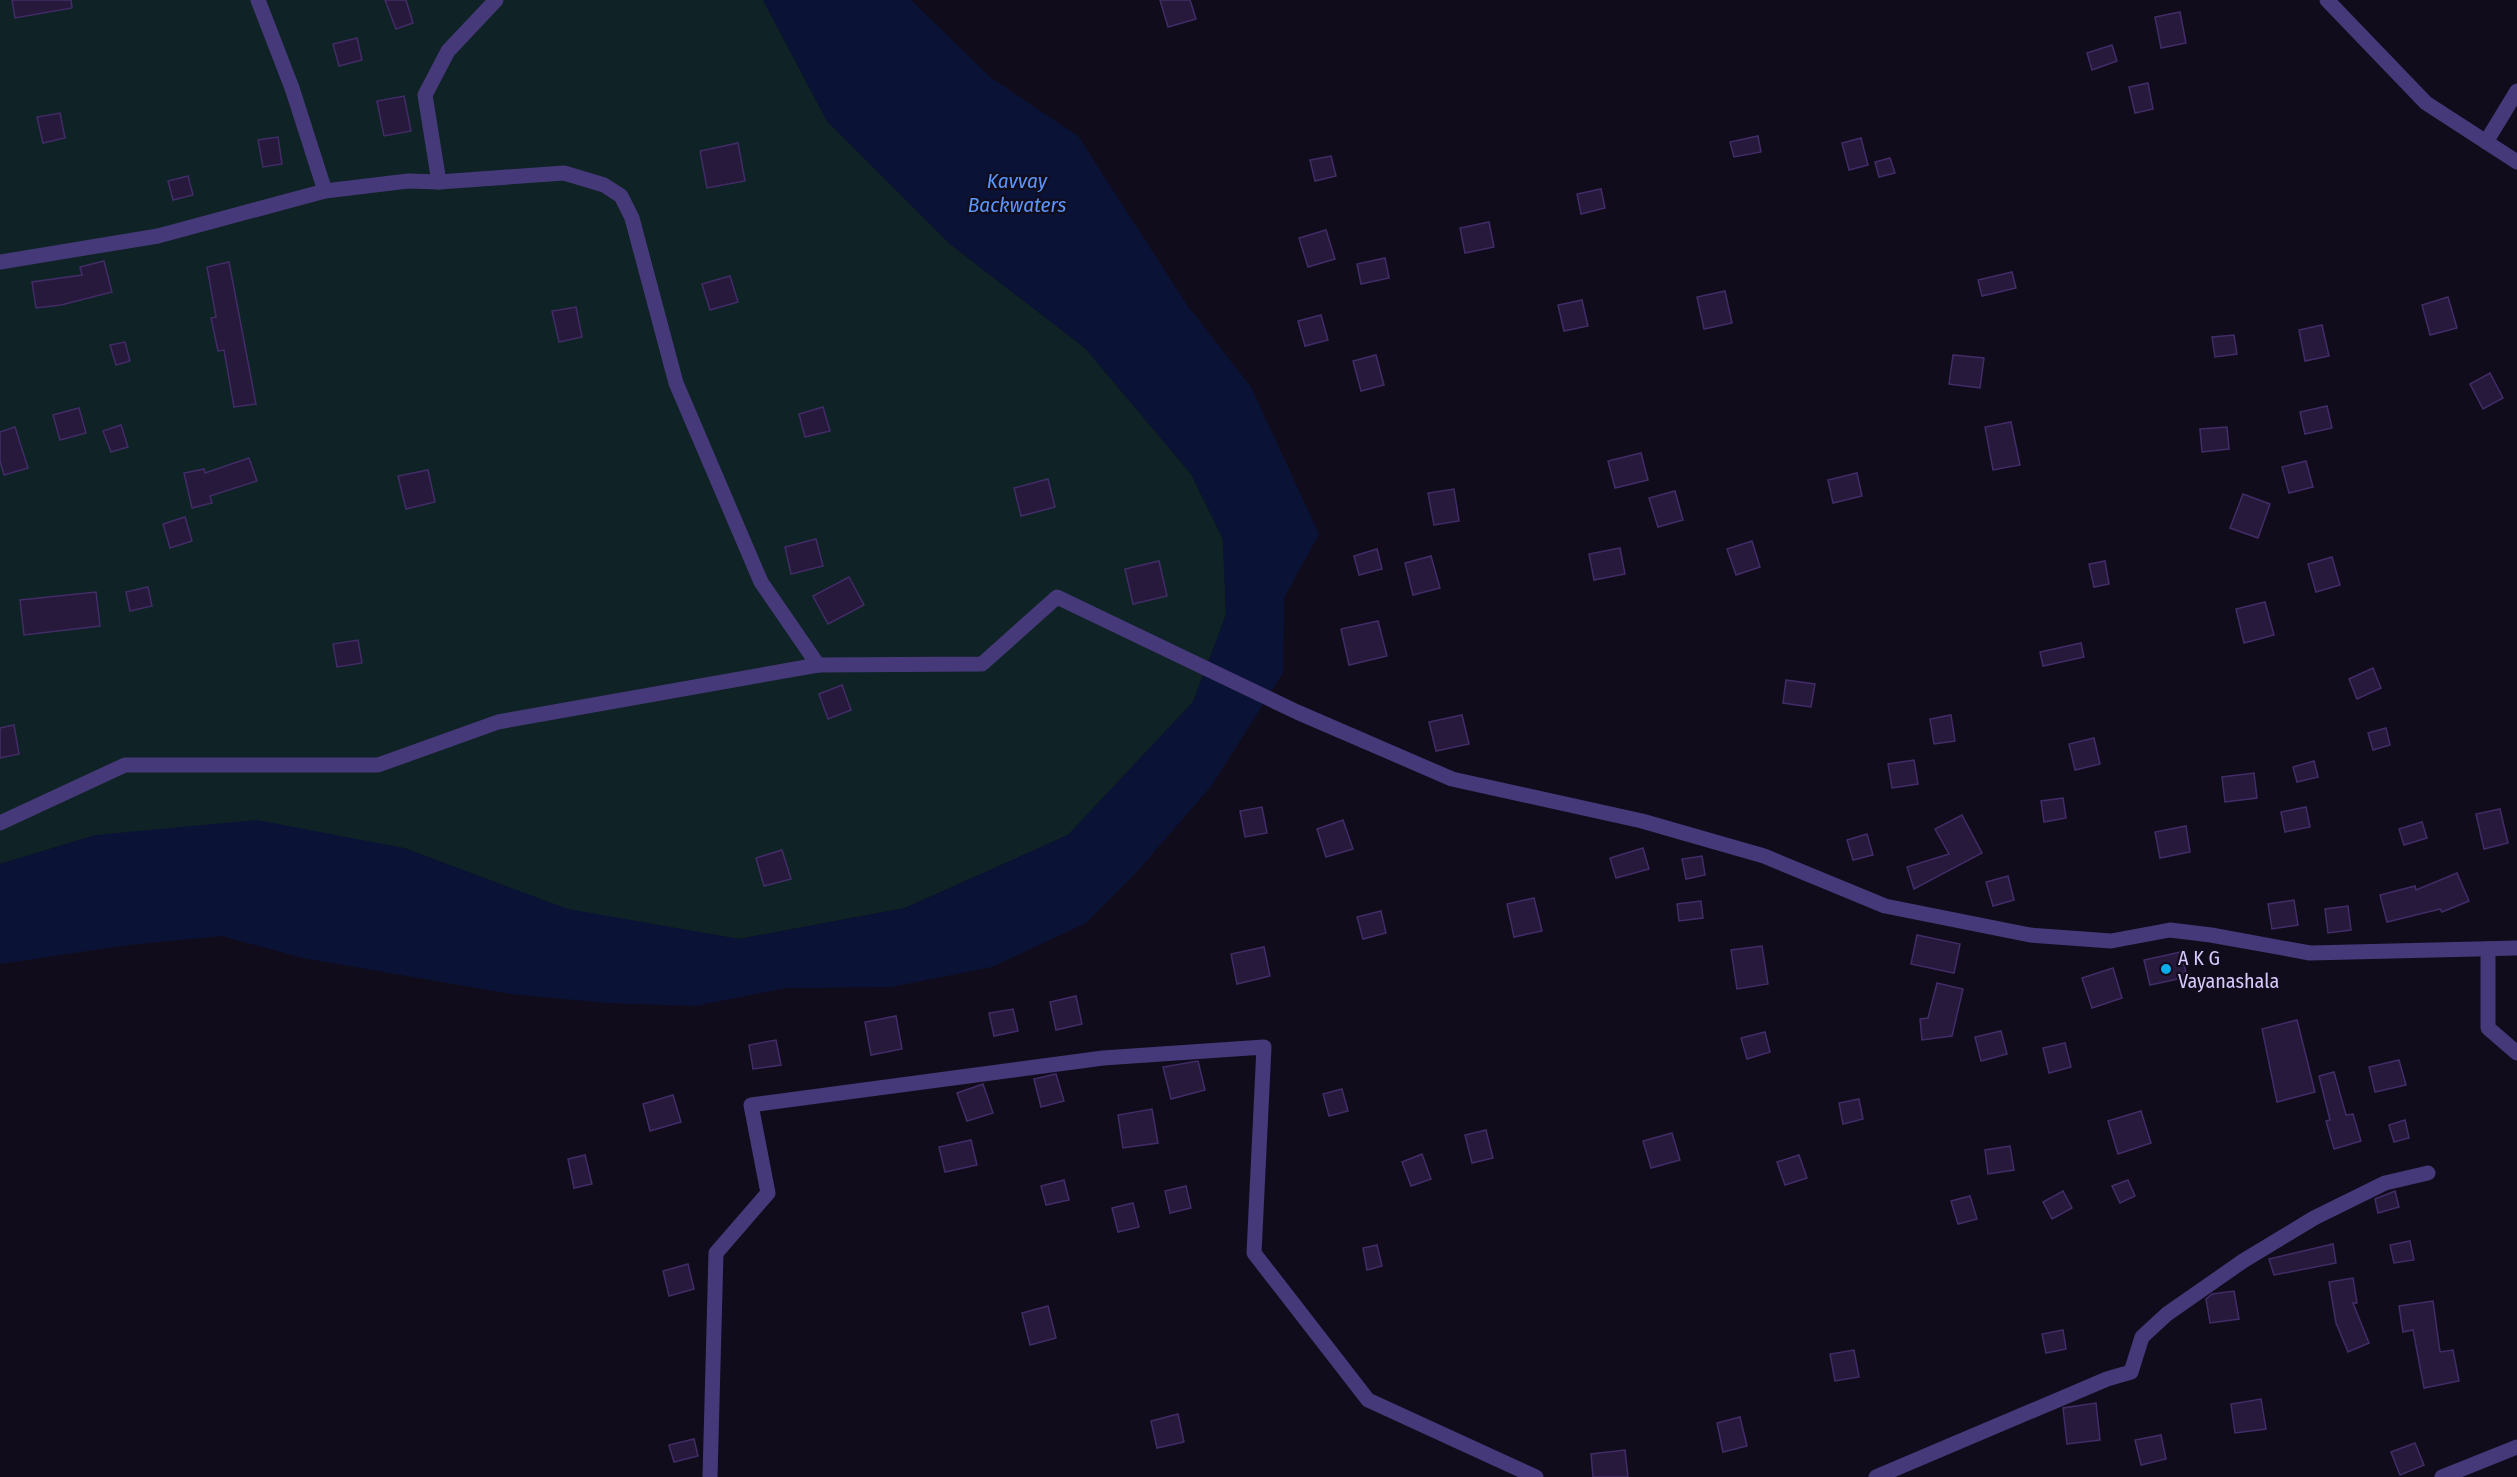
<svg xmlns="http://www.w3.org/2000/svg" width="2517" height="1477" font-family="'Fira Sans Condensed',sans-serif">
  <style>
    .green { fill: #0f2225 }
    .water { fill: #0a1336 }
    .building { fill: #26193c; stroke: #422c67; stroke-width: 1.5 }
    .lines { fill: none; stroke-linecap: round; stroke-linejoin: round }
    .minor { stroke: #463979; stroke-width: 15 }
    .poi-dot { fill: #09ace8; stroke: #110c1c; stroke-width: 2 }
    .labels { text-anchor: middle; stroke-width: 4.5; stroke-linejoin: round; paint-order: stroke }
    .poi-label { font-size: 20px; fill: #d8c9fd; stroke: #110c1c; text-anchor: start }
    .water-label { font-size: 21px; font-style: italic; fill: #5b95f8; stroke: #110c1c }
  </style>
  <rect width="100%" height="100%" fill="#110c1c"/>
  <polygon class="green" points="0,0 763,0 827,121 950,244 1085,348 1191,474 1223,539 1226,615 1193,702 1068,835 905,908 739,939 568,910 404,848 96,835 0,864"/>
  <polygon class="water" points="763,0 911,0 990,77 1078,136 1187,305 1251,387 1319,534 1284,598 1283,673 1212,785 1136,873 1086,923 992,967 891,987 786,988 695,1006 608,1003 511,994 303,958 222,936 129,945 0,964 0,864 96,835 257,820 404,848 568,909 739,939 905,908 1068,835 1193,702 1226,615 1223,539 1191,474 1085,348 950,244 827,121"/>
  <g class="building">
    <polygon points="12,0 71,0 72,8 15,18"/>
    <polygon points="385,0 406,0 413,23 396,29"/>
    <polygon points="1160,0 1190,0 1196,19 1168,27"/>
    <polygon points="2180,12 2186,43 2161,48 2155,17"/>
    <polygon points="357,38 362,60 339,66 333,44"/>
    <polygon points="2112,45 2117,61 2092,70 2087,53"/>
    <polygon points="2148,83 2153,109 2135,113 2129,87"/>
    <polygon points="404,96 411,131 384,136 377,101"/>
    <polygon points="60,113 65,138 43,143 37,117"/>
    <polygon points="1758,136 1761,152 1734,157 1730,142"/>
    <polygon points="278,137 282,164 263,167 258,140"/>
    <polygon points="1861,138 1868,165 1849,170 1842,143"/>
    <polygon points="738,143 745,181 707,188 700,151"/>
    <polygon points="1331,156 1336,176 1315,181 1310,160"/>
    <polygon points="1890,158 1895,173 1879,177 1875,162"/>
    <polygon points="188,176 193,195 173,200 168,181"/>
    <polygon points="1601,189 1605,208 1581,214 1577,194"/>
    <polygon points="1489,222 1494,247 1465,253 1460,228"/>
    <polygon points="1326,230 1335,259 1308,267 1299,238"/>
    <polygon points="1385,258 1389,278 1361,284 1357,264"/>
    <polygon points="104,261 112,292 61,305 36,308 32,282 82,275 80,267"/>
    <polygon points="229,262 256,404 234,407 224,350 218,351 211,318 216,317 207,267"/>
    <polygon points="2012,272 2016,288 1982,296 1978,280"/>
    <polygon points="730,276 738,302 710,310 702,284"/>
    <polygon points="1725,291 1732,323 1704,329 1697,297"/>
    <polygon points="2448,297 2457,328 2430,335 2422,305"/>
    <polygon points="1582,300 1588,326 1564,331 1558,305"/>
    <polygon points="576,307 582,337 559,342 552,311"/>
    <polygon points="1321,315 1328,340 1305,346 1298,321"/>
    <polygon points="2322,325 2329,356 2305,361 2299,330"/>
    <polygon points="2234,335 2237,354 2215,357 2212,337"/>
    <polygon points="125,342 130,361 116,365 110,345"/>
    <polygon points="1376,355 1384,385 1361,391 1353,361"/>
    <polygon points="1953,355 1984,358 1980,388 1949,384"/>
    <polygon points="2490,373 2503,398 2483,409 2470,384"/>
    <polygon points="2327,406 2332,428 2305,434 2300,412"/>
    <polygon points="823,407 830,431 805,437 799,414"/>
    <polygon points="79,408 86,433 60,440 53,415"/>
    <polygon points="2011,422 2020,465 1993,470 1985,427"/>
    <polygon points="121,425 128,447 111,452 103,431"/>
    <polygon points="15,427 28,468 4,475 0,461 0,432"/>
    <polygon points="2227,427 2229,449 2202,452 2200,429"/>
    <polygon points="1641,453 1648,480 1615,488 1608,461"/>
    <polygon points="249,458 257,481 210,496 212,503 192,508 184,473 204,469 205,473"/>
    <polygon points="2306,461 2313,487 2289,493 2282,467"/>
    <polygon points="428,470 435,502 406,509 398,476"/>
    <polygon points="1857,473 1862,496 1833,503 1828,480"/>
    <polygon points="1048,479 1055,507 1021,516 1014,488"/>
    <polygon points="1454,489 1459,521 1434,525 1428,493"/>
    <polygon points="1675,491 1683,520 1658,527 1649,498"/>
    <polygon points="2243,494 2270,504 2258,538 2230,528"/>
    <polygon points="185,517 192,541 170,548 163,524"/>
    <polygon points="816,539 823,566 791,574 785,547"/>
    <polygon points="1752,541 1760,567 1736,575 1727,549"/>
    <polygon points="1620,548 1625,574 1594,580 1589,554"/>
    <polygon points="1377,549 1382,569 1359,575 1354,556"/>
    <polygon points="1431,556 1440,588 1413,595 1405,563"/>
    <polygon points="2332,557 2340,585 2316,592 2308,564"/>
    <polygon points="1159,561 1167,596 1133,604 1125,569"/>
    <polygon points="2105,561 2109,584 2094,587 2089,564"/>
    <polygon points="849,577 864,605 828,624 813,596"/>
    <polygon points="148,587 152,606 130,611 126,592"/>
    <polygon points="96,592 100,626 24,635 20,600"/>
    <polygon points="2265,602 2274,635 2244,643 2236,609"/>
    <polygon points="1378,621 1387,656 1349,665 1341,629"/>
    <polygon points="358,640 362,663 337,667 333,644"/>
    <polygon points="2081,643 2084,657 2043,666 2040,652"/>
    <polygon points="2373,668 2381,688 2357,699 2349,679"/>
    <polygon points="1786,680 1815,684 1811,707 1783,703"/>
    <polygon points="842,685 851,710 828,719 819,694"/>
    <polygon points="1462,715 1469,744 1436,751 1429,722"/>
    <polygon points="1951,715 1955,741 1934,744 1930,719"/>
    <polygon points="14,725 19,754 0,758 0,728"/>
    <polygon points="2386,728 2390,745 2373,750 2368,733"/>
    <polygon points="2094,738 2100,764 2075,770 2069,744"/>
    <polygon points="1914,760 1918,784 1892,788 1888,764"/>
    <polygon points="2314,761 2318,777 2297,782 2293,767"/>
    <polygon points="2254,773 2257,798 2225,802 2222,777"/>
    <polygon points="2063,798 2066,818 2044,822 2041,801"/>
    <polygon points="1262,807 1267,833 1245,837 1240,811"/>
    <polygon points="2306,807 2310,827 2285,832 2281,812"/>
    <polygon points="2500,809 2508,843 2484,849 2476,814"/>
    <polygon points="1962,815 1982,853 1914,889 1907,867 1949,854 1935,829"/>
    <polygon points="1343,820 1353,849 1326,857 1317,829"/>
    <polygon points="2422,822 2427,838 2404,845 2399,829"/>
    <polygon points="2186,826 2190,852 2160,858 2155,832"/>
    <polygon points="1867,834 1873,855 1853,860 1847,840"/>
    <polygon points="1643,848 1649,869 1616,878 1610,858"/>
    <polygon points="782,850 791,879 764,886 756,858"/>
    <polygon points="1702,856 1705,875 1686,879 1682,859"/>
    <polygon points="2457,873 2469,901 2442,912 2440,909 2387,922 2380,895 2415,886 2416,890"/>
    <polygon points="2008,876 2014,900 1993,906 1986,882"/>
    <polygon points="1534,898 1542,931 1514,937 1507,904"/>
    <polygon points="2294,900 2298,925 2272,929 2268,904"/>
    <polygon points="1701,901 1703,918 1679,921 1677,904"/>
    <polygon points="2348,906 2351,930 2328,933 2325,909"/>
    <polygon points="1381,911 1386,933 1363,939 1357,917"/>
    <polygon points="1917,935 1960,944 1954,973 1911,964"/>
    <polygon points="1762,946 1768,984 1737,989 1731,950"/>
    <polygon points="1264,947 1270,976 1237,984 1231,954"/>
    <polygon points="2181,952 2187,977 2150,985 2144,960"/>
    <polygon points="2113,968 2122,998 2092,1008 2082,978"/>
    <polygon points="1937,983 1963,989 1952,1036 1922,1040 1920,1019 1928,1018"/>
    <polygon points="1076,996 1082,1024 1056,1030 1050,1002"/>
    <polygon points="1013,1009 1018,1031 994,1036 989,1013"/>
    <polygon points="896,1016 902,1049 871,1055 865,1022"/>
    <polygon points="2297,1020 2315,1092 2277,1102 2262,1029"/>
    <polygon points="2001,1031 2007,1054 1981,1061 1975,1037"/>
    <polygon points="1765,1032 1770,1052 1747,1059 1741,1038"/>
    <polygon points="776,1040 781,1065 753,1069 749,1045"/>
    <polygon points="2065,1043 2071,1067 2049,1073 2043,1048"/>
    <polygon points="2399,1060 2406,1085 2375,1092 2369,1067"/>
    <polygon points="1198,1061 1205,1090 1171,1099 1163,1067"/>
    <polygon points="2334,1072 2346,1115 2353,1114 2361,1141 2334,1149 2326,1121 2330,1120 2319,1076"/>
    <polygon points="1056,1074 1064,1101 1041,1107 1034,1079"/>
    <polygon points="983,1084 993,1113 967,1121 957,1093"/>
    <polygon points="1342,1089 1348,1111 1329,1116 1323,1094"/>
    <polygon points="673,1095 681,1122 650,1131 643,1104"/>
    <polygon points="1859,1099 1863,1119 1843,1124 1839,1103"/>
    <polygon points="1152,1109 1158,1143 1123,1148 1118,1115"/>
    <polygon points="2141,1111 2151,1143 2118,1154 2108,1121"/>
    <polygon points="2405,1120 2409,1138 2394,1142 2389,1125"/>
    <polygon points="1486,1130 1493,1158 1472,1163 1465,1135"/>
    <polygon points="1672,1133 1680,1160 1651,1168 1643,1141"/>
    <polygon points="971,1140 977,1165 945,1172 939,1147"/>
    <polygon points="2010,1146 2014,1170 1988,1174 1985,1150"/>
    <polygon points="1422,1154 1431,1179 1411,1186 1402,1162"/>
    <polygon points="585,1155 592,1184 574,1188 568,1159"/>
    <polygon points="1799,1155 1807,1178 1785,1185 1777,1162"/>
    <polygon points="1064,1180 1069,1200 1046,1205 1041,1186"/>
    <polygon points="2128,1180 2135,1196 2120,1203 2112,1186"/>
    <polygon points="1186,1186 1191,1208 1170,1213 1165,1191"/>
    <polygon points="2063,1191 2072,1208 2052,1219 2043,1202"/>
    <polygon points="2395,1191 2399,1207 2378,1213 2375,1199"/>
    <polygon points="1970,1196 1977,1219 1958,1224 1951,1201"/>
    <polygon points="1133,1203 1139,1227 1118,1232 1112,1208"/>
    <polygon points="2410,1241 2414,1260 2394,1263 2390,1245"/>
    <polygon points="2333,1244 2336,1263 2274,1275 2269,1259"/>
    <polygon points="1377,1245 1382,1266 1367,1270 1363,1248"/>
    <polygon points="688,1264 694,1289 669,1296 663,1271"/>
    <polygon points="2353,1278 2357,1303 2353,1303 2369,1343 2348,1352 2336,1323 2329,1282"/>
    <polygon points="2234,1291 2239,1319 2210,1323 2206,1299 2212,1294"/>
    <polygon points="2433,1301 2440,1352 2453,1350 2459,1381 2424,1388 2413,1330 2403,1332 2399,1306"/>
    <polygon points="1048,1306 1056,1338 1030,1345 1022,1313"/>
    <polygon points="2063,1330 2066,1349 2046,1353 2042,1334"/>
    <polygon points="1854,1350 1859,1377 1835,1381 1830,1354"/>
    <polygon points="2261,1399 2266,1429 2235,1433 2231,1404"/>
    <polygon points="2096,1403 2100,1440 2067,1444 2063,1408"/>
    <polygon points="1178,1414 1184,1442 1157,1448 1151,1421"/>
    <polygon points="1740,1417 1747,1446 1723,1452 1717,1423"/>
    <polygon points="2161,1435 2166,1459 2141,1465 2135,1440"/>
    <polygon points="694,1439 698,1456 674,1462 669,1445"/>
    <polygon points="2415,1443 2424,1465 2400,1475 2391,1452"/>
    <polygon points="1625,1450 1628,1477 1593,1477 1591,1454"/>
  </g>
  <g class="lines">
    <g class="minor">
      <polyline points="258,0 292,88 325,191 408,181 439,182 564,173 604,185 621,196 632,218 676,383 761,582 818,665"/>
      <polyline points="2327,0 2426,103 2517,162"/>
      <polyline points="2486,142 2517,91"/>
      <polyline points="439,182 425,95 448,51 496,0"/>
      <polyline points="0,262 158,236 325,191"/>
      <polyline points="0,823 125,765 378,765 498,722 818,665 982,664 1057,597 1297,712 1452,779 1642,821 1764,856 1885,906 2030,935 2111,941 2170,930 2211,935 2310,953 2517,948"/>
      <polyline points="2488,949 2488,1028 2517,1053"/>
      <polyline points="710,1477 716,1253 768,1193 751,1105 1103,1058 1264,1047 1254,1253 1368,1400 1536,1477"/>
      <polyline points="1876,1477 2107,1379 2131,1372 2142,1337 2167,1314 2243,1261 2314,1218 2385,1183 2428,1173"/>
      <polyline points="2442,1477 2517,1447"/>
    </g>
  </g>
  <circle class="poi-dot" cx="2166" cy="969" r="6"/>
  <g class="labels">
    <g class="poi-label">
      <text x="2178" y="965">A K G<tspan x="2178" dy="23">Vayanashala</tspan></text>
    </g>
    <g class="water-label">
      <text x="1017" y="188">Kavvay<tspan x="1017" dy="24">Backwaters</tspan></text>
    </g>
  </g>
</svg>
